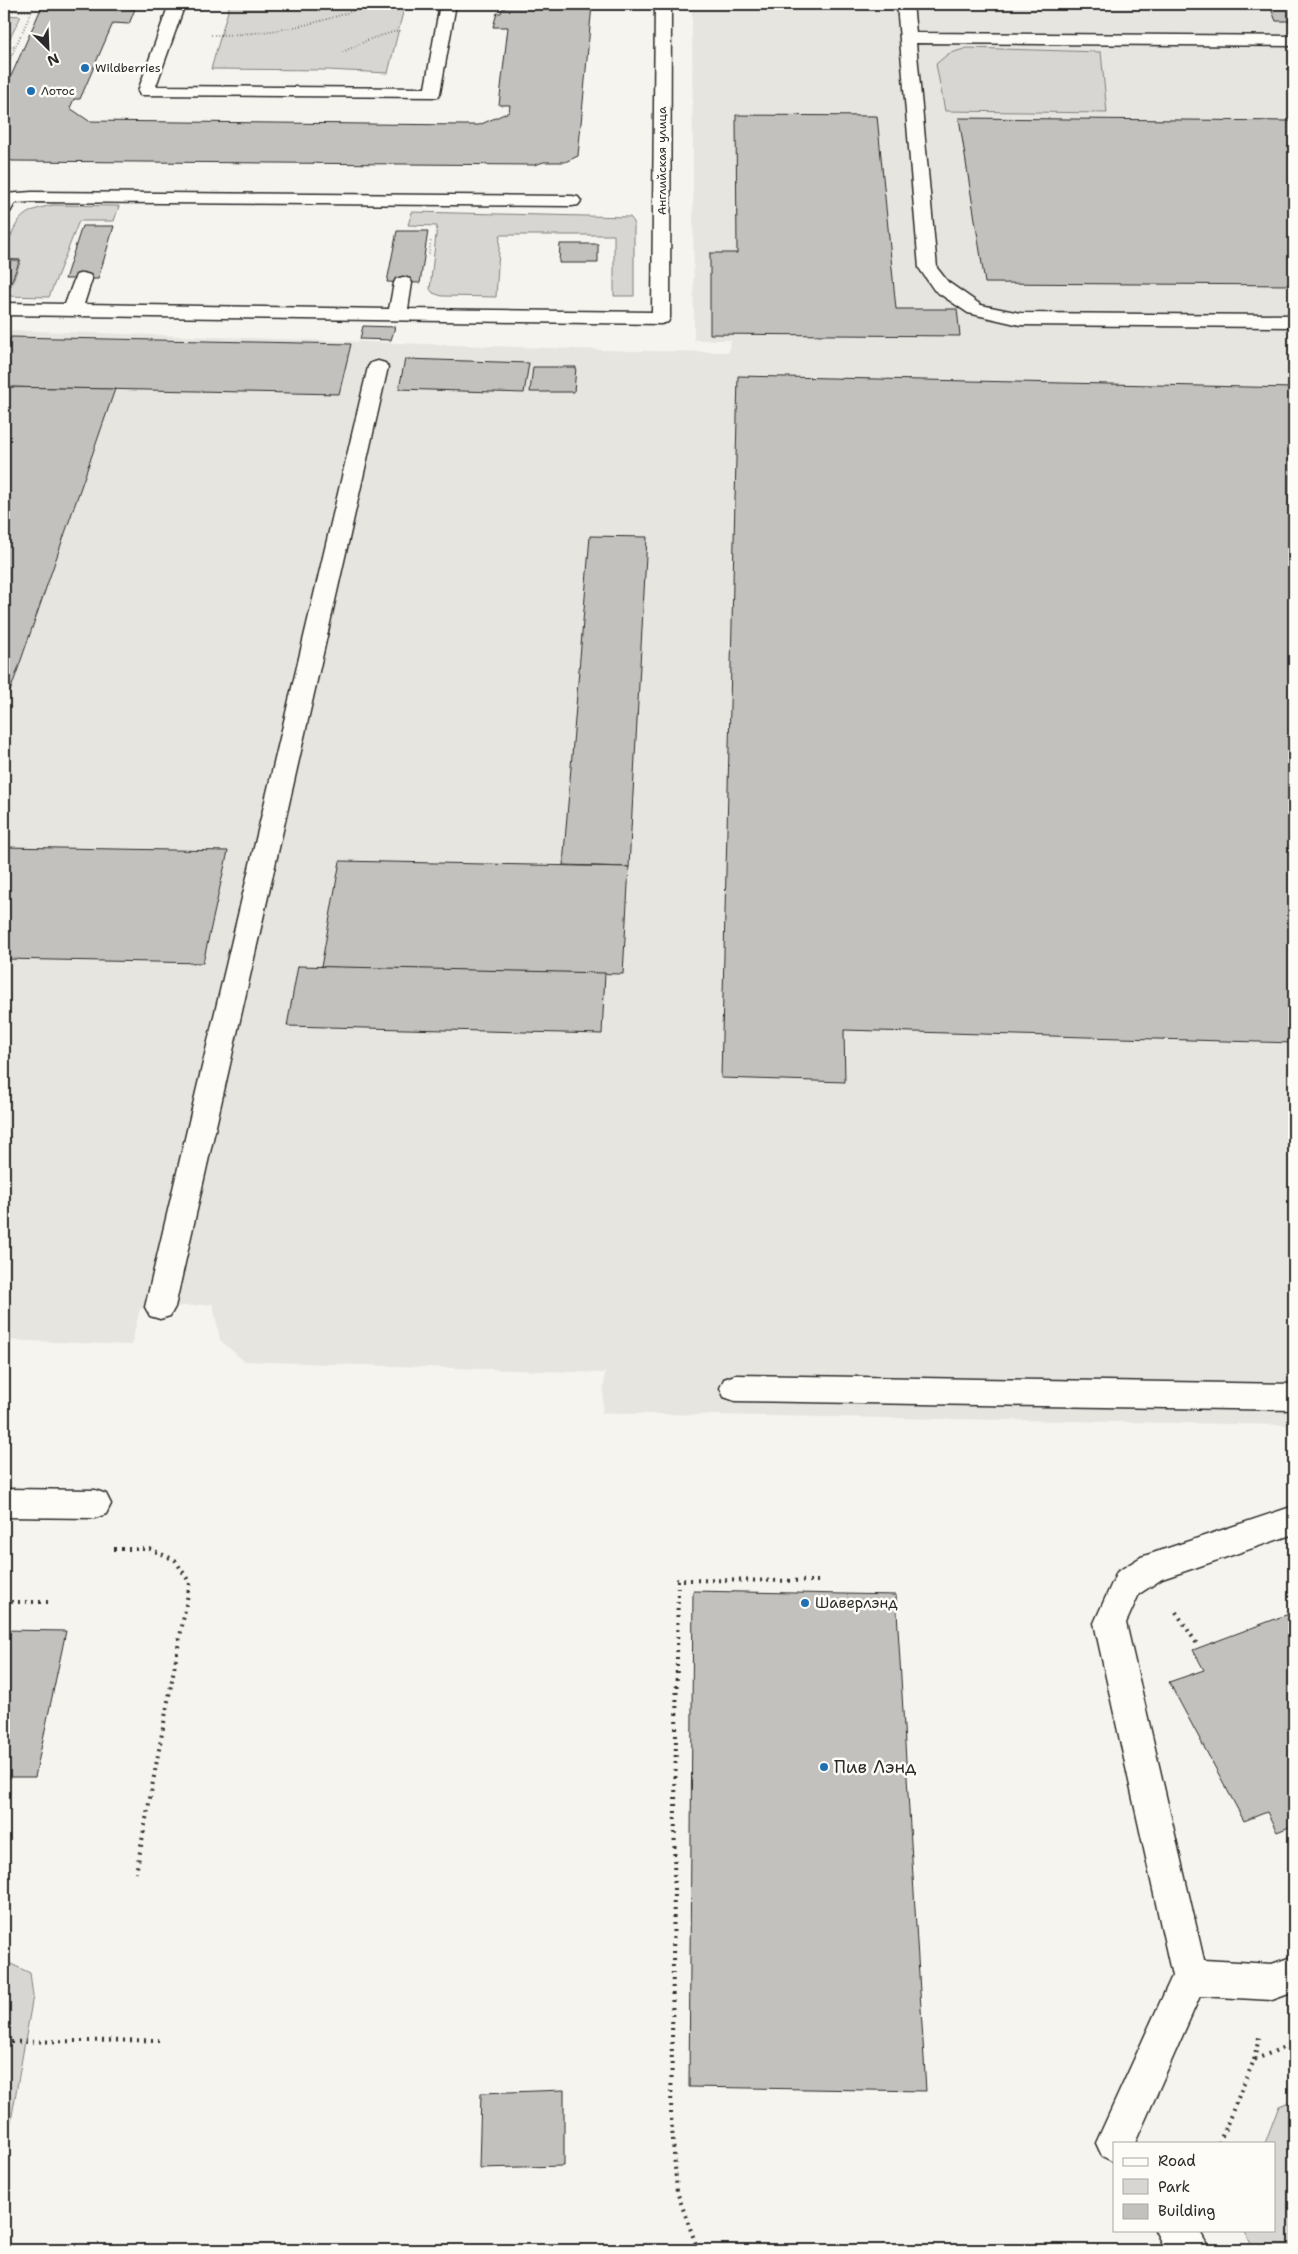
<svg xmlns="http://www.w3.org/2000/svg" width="1298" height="2254" font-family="'Shantell Sans',sans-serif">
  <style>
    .built { fill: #e6e5e0 }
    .green { fill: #d7d6d2; stroke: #81807e }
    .building { fill: #c2c1be; stroke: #2b2b2b }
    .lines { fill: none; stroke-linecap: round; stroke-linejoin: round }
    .minor-casing { stroke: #2b2b2b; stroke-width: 3 }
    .path-far1 { stroke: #2b2b2b; stroke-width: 2; stroke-dasharray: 0.5 2.5; stroke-linecap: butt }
    .path { stroke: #2b2b2b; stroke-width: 4; stroke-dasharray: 2 5; stroke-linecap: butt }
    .minor { fill: #fdfcf7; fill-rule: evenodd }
    .poi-dot { fill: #1f6fb2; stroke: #fdfcf7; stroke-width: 2 }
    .labels { text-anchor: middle; stroke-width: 5; stroke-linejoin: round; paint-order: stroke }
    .far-poi-label { font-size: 12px; fill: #2b2b2b; stroke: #fdfcf7; text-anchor: start }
    .far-street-label { font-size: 12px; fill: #2b2b2b; stroke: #fdfcf7 }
    .poi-label { font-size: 15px; fill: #2b2b2b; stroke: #fdfcf7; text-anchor: start }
    .near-poi-label { font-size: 18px; fill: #2b2b2b; stroke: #fdfcf7; text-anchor: start }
  </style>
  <rect width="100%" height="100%" fill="#f5f4ef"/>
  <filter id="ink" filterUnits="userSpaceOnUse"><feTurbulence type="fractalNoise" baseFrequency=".02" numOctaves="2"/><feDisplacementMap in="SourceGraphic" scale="10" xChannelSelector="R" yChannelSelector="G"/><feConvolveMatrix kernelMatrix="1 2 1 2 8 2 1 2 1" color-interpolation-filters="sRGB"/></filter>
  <g filter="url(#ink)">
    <polygon class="built" points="692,4 1294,4 1294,1425 602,1413 605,1373 244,1361 220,1340 213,1304 140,1309 131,1345 4,1340 4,330 635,351 729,352 731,340 694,340"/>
    <g class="green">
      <polygon points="230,4 405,4 388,73 327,70 211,69"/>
      <polygon points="4,15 21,16 8,42 4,42"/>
      <polygon points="967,48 1101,52 1107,113 945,111 936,64 948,54"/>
      <path d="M53 205 119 206 114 221H79L49 297 4 296V286H11L21 260 6 259 4 257V252C18 221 16 212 53 205Z"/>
      <polygon points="412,212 630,217 634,222 634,296 614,296 614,235 500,235 496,297 442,296 433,293 430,289 437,226 408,225"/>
      <polygon points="4,1963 9,1963 30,1973 33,1996 4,2161"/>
      <polygon points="1294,2100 1294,2250 1254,2250 1244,2230 1274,2230 1274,2143 1265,2143 1279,2106"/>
    </g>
    <g class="building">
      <polygon points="43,4 129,4 131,5 130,9 135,9 129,24 113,23 80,99 74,99 70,108 89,121 463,125 479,125 509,112 510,105 499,105 508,27 493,27 497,13 501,13 502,9 512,5 592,5 578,156 565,162 544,162 534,165 12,161 4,157 4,92"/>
      <polygon points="940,4 1294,4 1294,21 1276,21 1270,6"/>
      <polygon points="736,115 877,116 896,309 957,309 960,336 710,334 710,253 737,253"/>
      <polygon points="959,118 1294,121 1294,285 985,283"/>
      <polygon points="82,226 114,226 98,279 65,279"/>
      <polygon points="397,231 428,231 420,283 387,282"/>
      <polygon points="560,244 598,244 598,263 559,263"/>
      <polygon points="4,260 20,260 10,285 4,285"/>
      <polygon points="363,326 395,327 391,340 360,339"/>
      <polygon points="11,337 351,344 339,394 4,387 4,355"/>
      <polygon points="405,359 529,363 524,393 399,389"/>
      <polygon points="533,367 576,367 574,392 530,392"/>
      <polygon points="738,376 1294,388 1294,1043 844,1030 845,1082 721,1078"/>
      <polygon points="4,387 115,389 4,709"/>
      <polygon points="590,536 647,537 629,867 563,865"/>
      <polygon points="4,847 228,851 203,963 4,959"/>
      <polygon points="340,861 629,867 623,974 321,967"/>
      <polygon points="298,966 605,973 602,1034 287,1026"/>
      <polygon points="693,1591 896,1595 926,2091 689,2087"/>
      <polygon points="1294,1612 1294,1825 1277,1832 1267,1812 1244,1821 1169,1682 1204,1670 1193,1650"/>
      <polygon points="4,1630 66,1631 35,1777 4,1777"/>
      <polygon points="564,2090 564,2166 479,2168 481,2093"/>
    </g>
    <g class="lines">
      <g class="minor-casing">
        <g id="minor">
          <polygon points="169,4 185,4 156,86 425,88 440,4 456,4 440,93 438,97 140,95 138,91"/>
          <polygon points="655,4 671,4 670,318 668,322 661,324 4,315 4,303 65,304 76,275 83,273 90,275 92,279 84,304 389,309 394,283 396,279 403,277 410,279 412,283 408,309 652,312"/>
          <polygon points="897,4 913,4 916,33 1294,36 1294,46 916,43 937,268 948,282 981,305 1020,313 1294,315 1294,327 1020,325 968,313 934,290 919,268"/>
          <polygon points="32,192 572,196 578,197 581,201 578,205 572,206 32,202 15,203 10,212 4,213 4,194"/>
          <polygon points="378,361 385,363 388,367 175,1307 170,1316 160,1319 150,1316 145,1307 368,367 371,363"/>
          <polygon points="735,1375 1294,1384 1294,1410 735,1401 724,1397 720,1388 724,1379"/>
          <polygon points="4,1489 95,1490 106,1494 111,1504 106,1514 95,1518 4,1517"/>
          <polygon points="1294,1506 1294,1534 1162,1579 1139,1594 1126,1623 1204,1960 1272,1964 1294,1956 1294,1992 1272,2000 1200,1996 1135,2143 1114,2143 1114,2162 1102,2156 1096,2143 1172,1976 1094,1623 1117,1572 1141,1557"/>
          <polygon points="1155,2230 1199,2230 1210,2250 1165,2250"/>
        </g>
      </g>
      <g class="path-far1">
        <polyline points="4,11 31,11"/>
        <path d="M211 35C267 35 319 25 371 4"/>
        <polyline points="4,47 16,47"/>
        <polyline points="343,52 370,39 400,30"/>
        <polyline points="4,72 35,4"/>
        <polyline points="429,254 431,240"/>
      </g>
      <g class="path">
        <polyline points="114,1549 150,1549 175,1560 190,1583 136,1873"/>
        <polyline points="4,1602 53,1602"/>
        <polyline points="1176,1612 1199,1647"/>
        <polyline points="4,2042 159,2040"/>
        <polyline points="1289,2045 1294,2055"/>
        <polyline points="1254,2060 1260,2033"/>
        <polyline points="1219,2143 1254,2060 1294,2043"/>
        <polyline points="698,2250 677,2192 671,2116 678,1580 823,1581"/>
      </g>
      <use href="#minor" class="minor"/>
    </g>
  </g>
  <g class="poi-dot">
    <circle cx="85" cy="68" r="5"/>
    <circle cx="31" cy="91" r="5"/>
    <circle cx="805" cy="1603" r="5"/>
    <circle cx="824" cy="1767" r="5"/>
  </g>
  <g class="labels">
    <g class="far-poi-label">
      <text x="95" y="72">Wildberries</text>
      <text x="41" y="95">Лотос</text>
    </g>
    <g class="far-street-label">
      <text transform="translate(662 161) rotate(-90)" y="4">Английская улица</text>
    </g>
    <g class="poi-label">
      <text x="815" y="1608">Шаверлэнд</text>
    </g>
    <g class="near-poi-label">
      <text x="834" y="1773">Пив Лэнд</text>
    </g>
  </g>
  <rect width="1298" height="2254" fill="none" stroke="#fdfcf7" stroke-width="20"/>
  <rect x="10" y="10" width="1278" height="2234" fill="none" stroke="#2b2b2b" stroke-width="2" filter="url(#ink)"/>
  <rect x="1113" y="2142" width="162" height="90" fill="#fdfcf7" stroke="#a9a8a5"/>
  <rect x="1123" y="2158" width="25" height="8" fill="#fdfcf7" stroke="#a9a8a5"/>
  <text x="1158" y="2166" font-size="15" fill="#2b2b2b">Road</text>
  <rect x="1123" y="2179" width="25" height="15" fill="#d7d6d2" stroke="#a9a8a5"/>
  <text x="1158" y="2192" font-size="15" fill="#2b2b2b">Park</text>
  <rect x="1123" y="2204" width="25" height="15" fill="#c2c1be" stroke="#a9a8a5"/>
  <text x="1158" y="2216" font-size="15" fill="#2b2b2b">Building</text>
  <g transform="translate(48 48) rotate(156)" stroke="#fdfcf7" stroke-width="4" paint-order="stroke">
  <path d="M0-4L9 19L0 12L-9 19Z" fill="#2b2b2b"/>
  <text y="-8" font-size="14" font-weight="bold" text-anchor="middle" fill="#2b2b2b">N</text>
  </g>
</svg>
